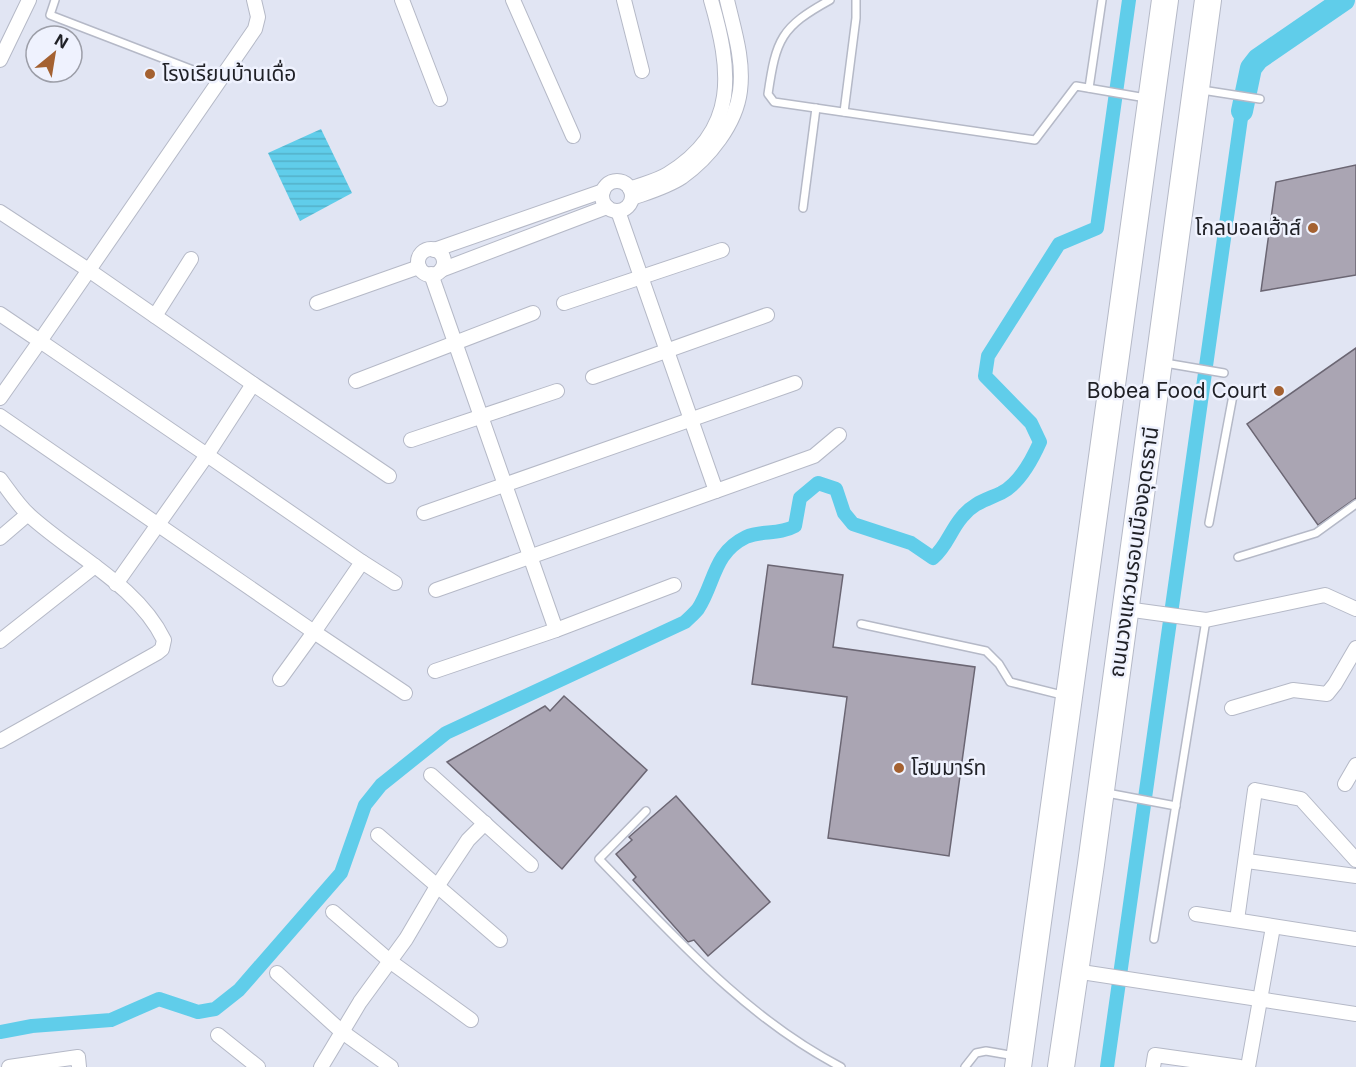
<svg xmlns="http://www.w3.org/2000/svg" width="1356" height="1067" font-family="Inter,'Noto Sans Thai',sans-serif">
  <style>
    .water { fill: url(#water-rules) }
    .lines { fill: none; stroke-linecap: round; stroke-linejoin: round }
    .canal { stroke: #60cdea; stroke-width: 14 }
    .river { stroke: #60cdea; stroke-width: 22 }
    .building { fill: #aaa5b3; stroke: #6b6673; stroke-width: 1.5 }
    .lane-casing { stroke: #b5b9c7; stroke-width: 10 }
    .street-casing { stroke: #b5b9c7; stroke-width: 16 }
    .highway-casing { stroke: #b5b9c7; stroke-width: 28 }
    .lane { stroke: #fff; stroke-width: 7 }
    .street { stroke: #fff; stroke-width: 14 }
    .highway { stroke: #fff; stroke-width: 26 }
    .poi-dot { fill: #a46131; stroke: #eff2fe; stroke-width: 2 }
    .labels { text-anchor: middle; stroke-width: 5; stroke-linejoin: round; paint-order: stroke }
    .poi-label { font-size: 21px; fill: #1f2026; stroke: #eff2fe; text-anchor: start }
    .street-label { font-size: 21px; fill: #1f2026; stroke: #eff2fe }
  </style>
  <defs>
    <pattern id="water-rules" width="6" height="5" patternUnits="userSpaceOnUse" patternTransform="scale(1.5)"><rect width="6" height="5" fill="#60cdea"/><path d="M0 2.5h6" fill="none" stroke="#53b0c9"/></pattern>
  </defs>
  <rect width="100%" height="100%" fill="#e1e5f3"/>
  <polygon class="water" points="321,129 352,193 300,221 268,153"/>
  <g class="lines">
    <g class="canal">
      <path d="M0 1032 32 1026 111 1020 159 999 198 1012 215 1009 239 990 341 873 365 805 381 785 446 733 685 622C689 618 695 613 698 609 715 583 713 553 746 537 761 530 779 535 795 526L800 498 818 483 836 489 844 513 853 524 911 543 933 558C947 546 950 531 962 517 973 503 986 500 1001 493 1019 484 1032 460 1040 442L1031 423 985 376 988 356 1059 244 1097 228 1129 0"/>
      <polyline points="1107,1067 1242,111"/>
    </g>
    <polyline class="river" points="1242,111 1251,68 1258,59 1344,0"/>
  </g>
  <g class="building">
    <polygon points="1356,165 1356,275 1261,291 1276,182"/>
    <polygon points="1356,348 1356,498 1318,525 1247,424"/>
    <polygon points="768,565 843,575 833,647 975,667 949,856 828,838 847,697 752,684"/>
    <polygon points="564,696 647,770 562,869 447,762 545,706 550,711"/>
    <polygon points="676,796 770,902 708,956 694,940 688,942 633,880 636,877 616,854 632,840 629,837"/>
  </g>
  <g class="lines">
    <g class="lane-casing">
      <g id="lane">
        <polyline points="55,0 50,15 219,80"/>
        <path d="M830 0C781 27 776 39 768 94L774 102 1035 140 1076 86 1146 98"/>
        <polyline points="1089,88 1102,0"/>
        <polyline points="1202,90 1260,99"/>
        <polyline points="844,112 856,18 856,0"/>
        <polyline points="803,208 816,108"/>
        <polyline points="1165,363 1224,373"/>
        <polyline points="1209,523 1234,390"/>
        <polyline points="1238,557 1316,533 1356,504"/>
        <polyline points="861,624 986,651 999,664 1010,682 1066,696"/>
        <polyline points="1107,793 1176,806"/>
        <path d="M646 811 599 859C673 935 746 1018 841 1067"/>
        <polyline points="1154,939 1206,620"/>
        <polyline points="965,1067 976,1053 986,1051 1015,1056"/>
      </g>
    </g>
    <g class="street-casing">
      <g id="street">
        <polyline points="254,0 258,17 255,29 40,341 207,455 253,384 389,476"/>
        <polyline points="402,0 440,99"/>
        <polyline points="513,0 573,136"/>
        <polyline points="624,0 642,71"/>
        <polyline points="0,60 29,0"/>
        <circle cx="617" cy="196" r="15"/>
        <path d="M630 189C642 184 657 181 668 174 740 130 731 69 711 0"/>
        <path d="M632 198C649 192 667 187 682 177 709 158 736 124 740 91 744 60 734 30 727 0"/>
        <polyline points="618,211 716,491 814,456 839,435"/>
        <polyline points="0,212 90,271 253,384"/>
        <circle cx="431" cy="262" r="13"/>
        <polyline points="434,250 603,191"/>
        <polyline points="441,270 607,207"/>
        <polyline points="431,274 556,630 674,585"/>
        <polyline points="317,303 419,267"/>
        <polyline points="564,303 722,250"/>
        <polyline points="0,314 40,341 0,398"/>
        <polyline points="155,316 191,259"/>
        <polyline points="593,377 767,315"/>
        <polyline points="356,381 533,313"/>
        <polyline points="0,416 314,632 280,679"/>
        <polyline points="411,440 557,391"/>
        <path d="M0 479C9 491 18 505 29 515 74 556 137 585 164 640L162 649 157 653 0 741"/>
        <polyline points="424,513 795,383"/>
        <polyline points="0,538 28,514"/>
        <polyline points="362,562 395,583"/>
        <polyline points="116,584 207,455 362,562 314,632 405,693"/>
        <polyline points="436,590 716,491"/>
        <polyline points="1126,609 1206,620 1325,595 1356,609"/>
        <polyline points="0,641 95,566"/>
        <polyline points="435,671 556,630"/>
        <polyline points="1232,708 1293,690 1327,694 1335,684 1356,648"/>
        <polyline points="431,775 531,865"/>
        <polyline points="1345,784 1356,765"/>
        <polyline points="378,835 500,940"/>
        <polyline points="1247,861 1356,876"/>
        <polyline points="333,912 391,962 471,1020"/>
        <polyline points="1196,914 1356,939"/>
        <polyline points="1237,920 1255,790 1301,799 1356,860"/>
        <polyline points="1075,971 1356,1014"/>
        <polyline points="277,973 341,1031 391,1067"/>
        <polyline points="218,1035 258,1067"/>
        <polyline points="9,1067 78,1057 79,1067"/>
        <polyline points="321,1067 360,1002 406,939 436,888 468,840 485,823"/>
        <polyline points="1153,1067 1155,1055 1240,1067"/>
        <polyline points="1248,1067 1273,927"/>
      </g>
    </g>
    <g class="highway-casing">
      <g id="highway">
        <polyline points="1018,1067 1165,0"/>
        <polyline points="1061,1067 1091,864 1208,0"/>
      </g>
    </g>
    <use href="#lane" class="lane"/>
    <use href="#street" class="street"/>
    <use href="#highway" class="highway"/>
  </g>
  <g class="poi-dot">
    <circle cx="150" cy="74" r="6"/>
    <circle cx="1313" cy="228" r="6"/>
    <circle cx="1279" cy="391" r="6"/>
    <circle cx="899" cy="768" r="6"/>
  </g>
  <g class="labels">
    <g class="poi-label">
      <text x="162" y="81">โรงเรียนบ้านเดื่อ</text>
      <text x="1301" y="235" text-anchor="end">โกลบอลเฮ้าส์</text>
      <text x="1267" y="398" text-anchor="end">Bobea Food Court</text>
      <text x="911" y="775">โฮมมาร์ท</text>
    </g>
    <g class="street-label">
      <text transform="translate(1134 552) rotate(-82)" y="7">ถนนวงแหวนรอบเมืองอุดรธานี</text>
    </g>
  </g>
  <g transform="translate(54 54) rotate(30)"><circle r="28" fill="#eff2fe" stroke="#9c9ea8" stroke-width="1.5"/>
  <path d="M0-4.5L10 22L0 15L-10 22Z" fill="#a46131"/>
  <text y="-9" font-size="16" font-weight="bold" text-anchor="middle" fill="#1f2026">N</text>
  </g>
</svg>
